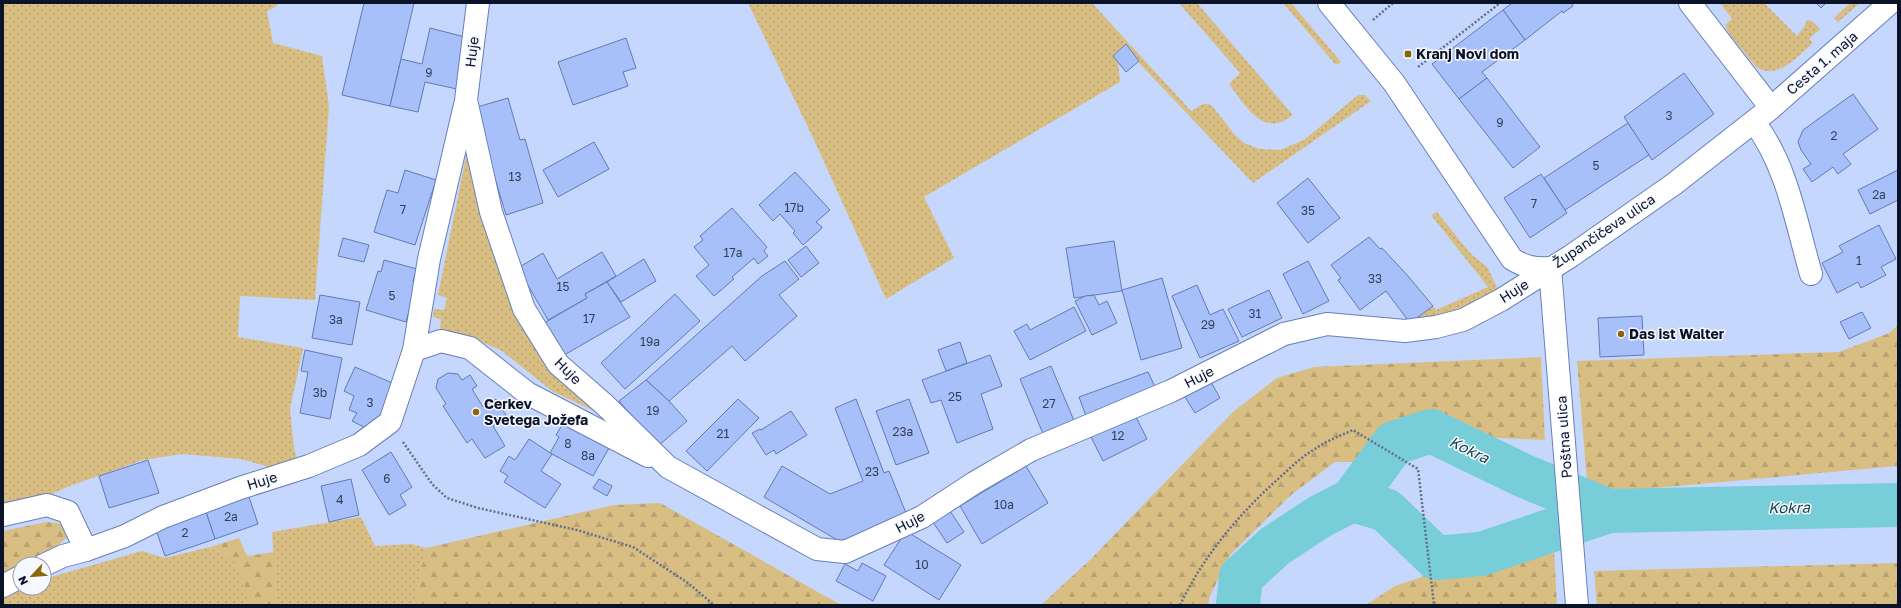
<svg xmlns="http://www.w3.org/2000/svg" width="1901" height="608" font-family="'Golos Text',sans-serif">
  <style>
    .green { fill: url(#green-dots) }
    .forest { fill: url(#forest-firs) }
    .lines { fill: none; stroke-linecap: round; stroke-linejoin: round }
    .river { stroke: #77cdd8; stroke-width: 44 }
    .building { fill: #a8c0f9; stroke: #627ab4 }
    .minor-casing { stroke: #677fba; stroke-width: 24 }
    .path { stroke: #626e8c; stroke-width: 2.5; stroke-dasharray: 2 2; stroke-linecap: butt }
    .minor { stroke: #fff; stroke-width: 22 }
    .poi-dot { fill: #886704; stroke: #f5f8ff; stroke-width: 1.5 }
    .labels { text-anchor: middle; stroke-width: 3; stroke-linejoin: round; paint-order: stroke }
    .number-label { font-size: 12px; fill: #323e5d }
    .street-label { font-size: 14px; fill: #0b1329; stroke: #f5f8ff }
    .poi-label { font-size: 14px; font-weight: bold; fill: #0b1329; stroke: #f5f8ff; text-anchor: start }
    .water-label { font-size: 15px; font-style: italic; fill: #1a4247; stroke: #f5f8ff }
  </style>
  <defs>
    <pattern id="green-dots" width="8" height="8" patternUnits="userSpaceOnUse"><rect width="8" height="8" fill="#d8be83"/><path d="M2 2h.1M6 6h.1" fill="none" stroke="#b8a271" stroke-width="1.8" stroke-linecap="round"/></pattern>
    <pattern id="forest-firs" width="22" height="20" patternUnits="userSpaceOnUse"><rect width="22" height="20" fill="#d8be83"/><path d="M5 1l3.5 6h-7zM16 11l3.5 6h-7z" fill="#b8a271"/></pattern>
  </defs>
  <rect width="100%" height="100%" fill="#c6d7fd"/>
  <g class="green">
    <polygon points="3,3 276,3 277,6 267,11 273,43 322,56 329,106 315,300 240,296 238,337 303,348 290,409 294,448 297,460 269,467 241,459 182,454 143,460 67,487 28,505 3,510"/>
    <polygon points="748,3 1092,3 1191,111 1203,104 1208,104 1213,107 1235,135 1244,143 1259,149 1280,150 1304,140 1358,95 1365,95 1371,101 1253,183 1138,62 1139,60 1126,44 1113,56 1118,63 1120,82 924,197 954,258 886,299 815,142"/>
    <path d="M1179 3H1197L1293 115C1263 139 1246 106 1229 84L1240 73Z"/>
    <polygon points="1283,3 1291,3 1341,62 1336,65"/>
    <path d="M1720 3H1764L1797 36 1804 27 1807 20 1812 21 1820 29 1809 39 1813 43C1799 55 1780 78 1760 69 1754 66 1749 58 1745 53 1738 44 1729 36 1725 25L1732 19Z"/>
    <polygon points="1850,3 1860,3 1838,22 1834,18"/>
    <polygon points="468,147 518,313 636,440 590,409 552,391 502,351 469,336 440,329 441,319 433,317 434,309 444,310 447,298 438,295"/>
    <polygon points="1437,212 1470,253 1487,267 1499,291 1458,309 1410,323 1433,306 1436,310 1488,287 1431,215"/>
    <polygon points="361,517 375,546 412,544 426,548 414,605 277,605 272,532"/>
    <polygon points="210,547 233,559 241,573 251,605 3,605 3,595 20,588 44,588 44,579 142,551 165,558"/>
  </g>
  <g class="forest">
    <polygon points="1898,325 1898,466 1588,494 1577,361 1839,352 1889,333"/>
    <polygon points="1541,357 1545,440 1434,435 1369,462 1335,462 1291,495 1230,555 1210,596 1208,605 1041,605 1092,558 1234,411 1277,378 1314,367"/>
    <polygon points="660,503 841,605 414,605 426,548 614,505"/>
    <path d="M46 522 66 524 70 535C57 546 37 564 20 564V568L3 577V531Z"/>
    <polygon points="239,538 247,556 274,552 277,605 251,605 241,574 233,559 210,547"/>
    <polygon points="1554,550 1557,605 1366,605 1395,586 1442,570 1456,559 1490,553"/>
    <polygon points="1898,563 1898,605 1597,605 1594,571"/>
  </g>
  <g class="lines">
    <g class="river">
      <polyline points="1352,500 1394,443 1431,431 1522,475 1609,511"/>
      <polyline points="1238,605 1241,577 1275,546 1319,517 1352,500 1386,510 1436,558 1481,554 1609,511 1898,505"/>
    </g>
  </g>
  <g class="building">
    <polygon points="364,3 414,3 390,106 342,95"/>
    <polygon points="1512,3 1573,3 1572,4 1573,6 1563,13 1562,11 1525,40 1503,10"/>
    <polygon points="1816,3 1826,3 1821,8"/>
    <polygon points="1503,10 1525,40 1482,72 1487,78 1459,99 1432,64"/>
    <polygon points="430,28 469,38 457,89 425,82 418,112 390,106 401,59 422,64"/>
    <polygon points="626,38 636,68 623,72 628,86 573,105 558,62"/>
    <polygon points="1126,44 1139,61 1126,72 1113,56"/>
    <polygon points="1684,73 1714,114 1652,160 1624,117"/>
    <polygon points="1487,78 1540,147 1513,168 1459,99"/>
    <polygon points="1853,94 1878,129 1843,154 1851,164 1838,174 1833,167 1812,182 1803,169 1811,164 1801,150 1798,142 1803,130"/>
    <polygon points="508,98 520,140 525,139 543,203 506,215 474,108"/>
    <polygon points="1628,123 1649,155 1565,210 1544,178"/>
    <polygon points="594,142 609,169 558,197 543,170"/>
    <polygon points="405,170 436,180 415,245 374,232 387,190 398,193"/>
    <polygon points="1898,170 1898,200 1870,214 1858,190"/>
    <polygon points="795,172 830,210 816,222 822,227 821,229 803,245 793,233 795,231 780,214 773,221 759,205"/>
    <polygon points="1541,174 1567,213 1530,238 1504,198"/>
    <polygon points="1308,178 1340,218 1308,243 1277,203"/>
    <polygon points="732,208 767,247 764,251 768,256 758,264 754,258 732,277 734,279 714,296 696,276 709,265 694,247 703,240 700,236"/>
    <polygon points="1879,225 1896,259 1881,267 1886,275 1861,288 1858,282 1837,293 1822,263 1843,252 1839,246"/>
    <polygon points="1369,237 1380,249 1382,248 1408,276 1433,306 1410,323 1386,291 1360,310 1338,280 1341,278 1331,265"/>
    <polygon points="343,238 369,245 364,262 338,256"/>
    <polygon points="1114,241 1122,291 1074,298 1066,248"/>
    <polygon points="806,246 819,263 801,277 788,260"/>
    <polygon points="602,252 616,276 585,294 587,298 548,320 518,268 543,253 557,279"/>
    <polygon points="644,259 656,281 621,302 607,282"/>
    <polygon points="384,260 417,269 413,281 417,282 406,322 366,310 378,271 381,272"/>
    <polygon points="785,261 799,279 779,295 797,316 745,361 732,346 669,401 646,380 762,276"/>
    <polygon points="1308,261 1329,301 1303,314 1283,274"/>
    <polygon points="1162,278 1182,348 1141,360 1122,290"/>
    <polygon points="607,282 630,317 559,358 539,326 587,298 585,294"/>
    <polygon points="1197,285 1210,315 1223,309 1239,341 1200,358 1172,296"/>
    <polygon points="1269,290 1282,318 1242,337 1228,309"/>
    <polygon points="675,294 700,321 625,389 601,363"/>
    <polygon points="320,295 360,302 352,345 312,338"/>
    <polygon points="1094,295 1099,305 1107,301 1117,323 1092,335 1075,301 1085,296"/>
    <polygon points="1074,307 1086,331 1030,360 1014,331 1027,324 1030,330"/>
    <polygon points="1862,312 1871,328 1849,339 1840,322"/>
    <polygon points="1642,316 1644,355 1600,357 1598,318"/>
    <polygon points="960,342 967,363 946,371 938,350"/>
    <polygon points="305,350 342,358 330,419 300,413 308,372 301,371"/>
    <polygon points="990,355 1002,386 981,394 993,429 957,443 941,400 931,403 922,380"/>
    <polygon points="1051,366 1075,423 1044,436 1020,379"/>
    <polygon points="355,367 397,385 381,422 368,429 352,421 357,413 349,410 354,396 344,391"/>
    <polygon points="1148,372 1156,389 1086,416 1079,397"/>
    <polygon points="448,373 458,374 462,380 470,375 477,386 472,389 483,407 496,399 507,417 493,426 505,446 485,458 472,439 467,443 443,406 446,404 436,388 438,379"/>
    <polygon points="646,380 669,401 687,421 658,446 619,401"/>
    <polygon points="1211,382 1220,398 1195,413 1185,397"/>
    <polygon points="738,399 759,418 707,471 686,451"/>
    <polygon points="856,399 884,473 889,471 908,518 844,544 764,497 782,466 830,494 863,481 835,408"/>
    <polygon points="909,399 929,453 896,465 876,411"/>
    <polygon points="791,411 807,435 776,454 774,450 766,455 752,433 760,429 761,430"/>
    <polygon points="1133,411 1147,439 1103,461 1089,433"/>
    <polygon points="565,420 612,443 593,476 550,453 559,437 556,435"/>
    <polygon points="529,439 552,454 541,471 561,484 545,508 504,482 508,476 500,471 509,456 515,460"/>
    <polygon points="391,452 412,487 400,495 406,505 389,515 362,470"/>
    <polygon points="148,460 159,493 109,508 99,476"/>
    <polygon points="1026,466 1048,503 982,544 960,506"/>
    <polygon points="351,479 359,515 329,522 321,486"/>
    <polygon points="599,479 612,486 607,496 593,488"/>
    <polygon points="248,494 258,524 215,539 205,509"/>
    <polygon points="948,508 964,532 947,543 931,519"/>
    <polygon points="205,509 215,539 165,556 155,527"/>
    <polygon points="906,531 961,565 939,600 884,565"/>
    <polygon points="862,563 886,576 873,601 836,581 845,564 858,571"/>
  </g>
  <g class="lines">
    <g class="minor-casing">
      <g id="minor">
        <polyline points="478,3 466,100 491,212 524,309 558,364 605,405 668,467 817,549 845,552 922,517 974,483 1031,450 1171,391 1284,334 1327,324 1405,331 1436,327 1463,320 1501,300 1571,256 1674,184 1771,108 1890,3"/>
        <path d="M1329 3 1394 83 1512 259C1525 267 1535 269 1550 268"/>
        <polyline points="1690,3 1771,108"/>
        <path d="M1754 122C1787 165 1796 222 1811 274"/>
        <polyline points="1550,268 1577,605"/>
        <polyline points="414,350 441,341 470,348 527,393 648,456"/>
        <polyline points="3,515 47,505 68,512 86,550"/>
        <polyline points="44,565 63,556 86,550 125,536 163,517 240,488 309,466 359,445 390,422 414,350 429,259 465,105"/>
        <polyline points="3,586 20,577"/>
      </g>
    </g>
    <g class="path">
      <polyline points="1373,20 1393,3"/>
      <polyline points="1418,67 1500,3"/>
      <polyline points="403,442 432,484 447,498 478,508 577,530 633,547 688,583 714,605"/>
      <path d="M1180 605C1203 557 1237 516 1277 480 1289 469 1301 457 1315 449 1326 441 1340 436 1353 430L1418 469 1434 605"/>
    </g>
    <use href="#minor" class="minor"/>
  </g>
  <g class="poi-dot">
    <rect x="1404" y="50" width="8" height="8" rx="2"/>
    <circle cx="1621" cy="334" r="4"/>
    <circle cx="476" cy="412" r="4"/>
  </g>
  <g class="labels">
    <g class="number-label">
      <text x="429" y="77">9</text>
      <text x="1669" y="120">3</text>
      <text x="1500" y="127">9</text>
      <text x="1834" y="140">2</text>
      <text x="1596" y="170">5</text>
      <text x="515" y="181">13</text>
      <text x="1879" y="199">2a</text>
      <text x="1534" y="208">7</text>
      <text x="794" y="212">17b</text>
      <text x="403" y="214">7</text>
      <text x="1308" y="215">35</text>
      <text x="733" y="257">17a</text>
      <text x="1859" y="265">1</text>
      <text x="1375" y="283">33</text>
      <text x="563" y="291">15</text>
      <text x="392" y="300">5</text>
      <text x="1255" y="318">31</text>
      <text x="589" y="323">17</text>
      <text x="336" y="324">3a</text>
      <text x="1208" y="329">29</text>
      <text x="650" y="346">19a</text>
      <text x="320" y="397">3b</text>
      <text x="955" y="401">25</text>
      <text x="370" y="407">3</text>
      <text x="1049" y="408">27</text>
      <text x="653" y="415">19</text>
      <text x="903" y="436">23a</text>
      <text x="723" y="438">21</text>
      <text x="1118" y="440">12</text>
      <text x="568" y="448">8</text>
      <text x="588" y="460">8a</text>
      <text x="872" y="476">23</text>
      <text x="387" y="483">6</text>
      <text x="340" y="504">4</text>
      <text x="1004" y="509">10a</text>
      <text x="231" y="521">2a</text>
      <text x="185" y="537">2</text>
      <text x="922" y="569">10</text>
    </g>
    <g class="street-label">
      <text transform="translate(472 52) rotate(-83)" y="5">Huje</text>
      <text transform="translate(1822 63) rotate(-41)" y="5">Cesta 1. maja</text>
      <text transform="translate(1604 231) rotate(-34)" y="5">Župančičeva ulica</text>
      <text transform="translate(1514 291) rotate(-32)" y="5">Huje</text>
      <text transform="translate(568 371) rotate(45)" y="5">Huje</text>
      <text transform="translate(1199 377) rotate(-27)" y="5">Huje</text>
      <text transform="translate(1564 437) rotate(-94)" y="5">Poštna ulica</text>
      <text transform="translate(262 481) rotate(-17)" y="5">Huje</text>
      <text transform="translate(910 522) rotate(-27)" y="5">Huje</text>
    </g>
    <g class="poi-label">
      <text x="1416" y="59">Kranj Novi dom</text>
      <text x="1629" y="339">Das ist Walter</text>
      <text x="484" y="409">Cerkev<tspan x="484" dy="16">Svetega Jožefa</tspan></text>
    </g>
    <g class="water-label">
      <text transform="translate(1469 450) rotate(26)" y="5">Kokra</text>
      <text transform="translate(1789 508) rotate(-1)" y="5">Kokra</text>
    </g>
  </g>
  <rect width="1901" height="608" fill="none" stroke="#0b1329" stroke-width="8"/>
  <g transform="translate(32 576) rotate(244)"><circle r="19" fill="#f5f8ff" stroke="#979ca9"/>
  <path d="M0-3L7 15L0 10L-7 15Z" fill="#886704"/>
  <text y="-6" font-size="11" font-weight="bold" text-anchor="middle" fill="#0b1329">N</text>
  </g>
</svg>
